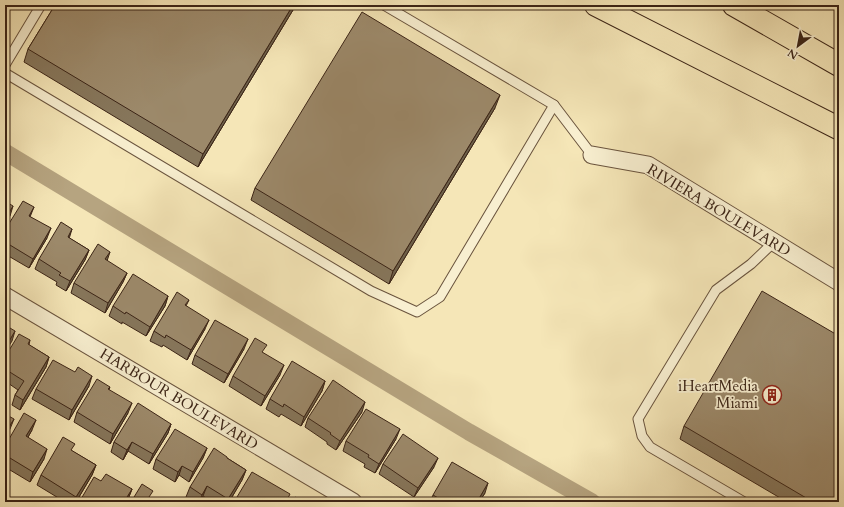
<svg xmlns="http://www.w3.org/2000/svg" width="844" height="507" font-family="Cardo,serif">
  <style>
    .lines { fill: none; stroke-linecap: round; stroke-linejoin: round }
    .canal { stroke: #b6a480; stroke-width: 17 }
    .service-casing { stroke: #6a543e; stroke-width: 11 }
    .minor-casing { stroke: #6a543e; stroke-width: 19 }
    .motorway-casing { stroke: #3b2416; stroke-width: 24 }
    .service { stroke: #f8efd0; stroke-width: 9 }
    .minor { stroke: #f8efd0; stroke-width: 17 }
    .motorway { stroke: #f5e6b7; stroke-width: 22 }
    .wall { fill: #86765b; stroke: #3b2416 }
    .shaded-wall { fill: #6d604a; stroke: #3b2416 }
    .building { fill: #9c896a; stroke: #3b2416 }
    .labels { text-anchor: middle; stroke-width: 3.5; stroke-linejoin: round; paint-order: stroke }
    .street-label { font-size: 15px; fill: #3b2416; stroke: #f8efd0 }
    .poi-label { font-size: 15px; fill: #3b2416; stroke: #f8efd0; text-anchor: end }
  </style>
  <rect width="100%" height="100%" fill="#f5e6b7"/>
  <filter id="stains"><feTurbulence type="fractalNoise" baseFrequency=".005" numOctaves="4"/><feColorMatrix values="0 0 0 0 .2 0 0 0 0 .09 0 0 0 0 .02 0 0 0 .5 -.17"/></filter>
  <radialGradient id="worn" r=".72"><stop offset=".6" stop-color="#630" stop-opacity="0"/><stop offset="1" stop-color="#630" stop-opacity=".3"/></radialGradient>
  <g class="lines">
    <polyline class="canal" points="5,152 469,432 592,502"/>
    <g class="service-casing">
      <g id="service">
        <polyline points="384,5 554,105 592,155"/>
        <polyline points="5,65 41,5"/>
        <polyline points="5,73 371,291 417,312 440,297 554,105"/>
        <polyline points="744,502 650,447 642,436 638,419 716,290 751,264 774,242"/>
      </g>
    </g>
    <g class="minor-casing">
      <g id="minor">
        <polyline points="592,155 648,165 839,282"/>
        <polyline points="5,296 353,502"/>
      </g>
    </g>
    <g class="motorway-casing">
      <g id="motorway">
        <polyline points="596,5 838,128"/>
        <polyline points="734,5 839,65"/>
      </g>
    </g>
    <use href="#service" class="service"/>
    <use href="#minor" class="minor"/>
    <use href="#motorway" class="motorway"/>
  </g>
  <g class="wall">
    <polygon points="55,5 296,5 198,167 24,62 28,49"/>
    <polygon points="495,108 389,284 251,200 255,188"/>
    <polygon points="31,217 47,238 29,268 5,254 5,230"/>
    <polygon points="69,238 89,250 85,260 66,291 56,285 57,282 35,269 39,259"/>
    <polygon points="127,273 123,282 105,313 71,293 74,283"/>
    <polygon points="168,296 165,306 146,336 122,322 122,324 109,316 113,306"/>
    <polygon points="189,300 186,306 205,329 187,360 163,345 162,347 150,341 154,331"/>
    <polygon points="30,340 29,345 49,357 46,367 20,410 12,405 15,395 18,390 5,381 5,357"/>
    <polygon points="244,349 224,383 192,364 195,355"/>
    <polygon points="264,353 280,375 261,406 229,386 233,376"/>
    <polygon points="325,381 322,391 301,426 281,414 279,417 266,409 270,399"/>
    <polygon points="89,386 69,420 32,399 36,389"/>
    <polygon points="110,387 109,390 128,413 110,444 74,422 77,412"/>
    <polygon points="362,412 336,450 327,444 327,442 305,427 308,418"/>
    <polygon points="171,424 168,433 149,464 128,451 123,460 111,452 114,442"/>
    <polygon points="684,426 839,502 787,502 680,439"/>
    <polygon points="32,430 28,437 44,459 30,482 5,467 5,446"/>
    <polygon points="396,439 375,473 364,467 365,464 343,451 346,441"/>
    <polygon points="207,448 203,458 189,482 179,475 175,482 153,469 156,459"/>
    <polygon points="72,451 96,465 92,475 76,502 65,502 37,485 41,475"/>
    <polygon points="227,458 246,470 242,480 229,502 213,502 203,496 200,502 195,502 186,497 190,487"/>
    <polygon points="383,464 434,467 414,497 379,474"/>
    <polygon points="101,481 132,489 127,502 80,502 81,499"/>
    <polygon points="485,493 479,502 430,502 433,495"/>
  </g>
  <g class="shaded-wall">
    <polygon points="293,5 296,5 198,167 203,154"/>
    <polygon points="500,95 495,108 389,284 393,271"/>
    <polygon points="13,206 10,216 5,223 5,219"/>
    <polygon points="34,207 30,217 29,216"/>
    <polygon points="51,228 47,238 29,268 33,259"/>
    <polygon points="72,229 69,239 68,237"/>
    <polygon points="89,250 85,260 66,291 70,281"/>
    <polygon points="110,252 107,261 105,259"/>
    <polygon points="127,273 123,282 105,313 108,303"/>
    <polygon points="168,296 165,306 146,336 150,327"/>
    <polygon points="209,320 205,329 187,360 191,350"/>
    <polygon points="15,331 12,341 5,352 5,348"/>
    <polygon points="248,339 244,349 224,383 228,374"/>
    <polygon points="49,357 46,367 20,410 23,400"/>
    <polygon points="284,365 280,375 261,406 265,396"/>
    <polygon points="92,376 89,386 69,420 72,410"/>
    <polygon points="325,381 322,391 301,426 304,417"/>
    <polygon points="365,402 362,412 336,450 340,441"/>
    <polygon points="132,403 128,413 110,444 113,434"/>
    <polygon points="14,419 10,429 5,437 5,433"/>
    <polygon points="36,420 32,430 23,446 26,436"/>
    <polygon points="171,424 168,433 149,464 153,454"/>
    <polygon points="400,429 396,439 375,473 379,464"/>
    <polygon points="132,442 128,451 123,460 127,450"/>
    <polygon points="207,448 203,458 189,482 193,472"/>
    <polygon points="47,449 44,459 30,482 33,472"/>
    <polygon points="438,458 434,467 414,497 418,488"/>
    <polygon points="96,465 92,475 76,502 74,502 76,497"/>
    <polygon points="182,466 179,475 175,482 178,472"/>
    <polygon points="246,470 242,480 229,502 227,502 228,499"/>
    <polygon points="488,483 485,493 479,502 477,502"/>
    <polygon points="207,486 203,496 199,502 202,495"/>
    <polygon points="132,489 128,499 127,502 124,502"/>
  </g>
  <g class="building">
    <polygon points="55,5 293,5 203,154 28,49"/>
    <polygon points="362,12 500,95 393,271 255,188"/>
    <polygon points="5,201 13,206 5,219"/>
    <polygon points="23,201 34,207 29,216 51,228 33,259 5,242 5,230"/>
    <polygon points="61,222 72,229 68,237 89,250 70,281 59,275 61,273 39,259"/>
    <polygon points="98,244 110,252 105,259 127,273 108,303 74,283"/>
    <polygon points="133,274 168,296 150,327 126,312 125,314 113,306"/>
    <polygon points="762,291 839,336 839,502 813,502 684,426"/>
    <polygon points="177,292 189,300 185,305 209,320 191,350 166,335 165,338 154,331"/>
    <polygon points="215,320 248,339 228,374 195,355"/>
    <polygon points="5,325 15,331 5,348"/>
    <polygon points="19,334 30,340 28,344 49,357 23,400 15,395 24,381 5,369 5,357"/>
    <polygon points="255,338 267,345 262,352 284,365 265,396 233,376"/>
    <polygon points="53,360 75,372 78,367 92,376 72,410 36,389"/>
    <polygon points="292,361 325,381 304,417 284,404 283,407 270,399"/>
    <polygon points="97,379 110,387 108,389 132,403 113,434 77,412"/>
    <polygon points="333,380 365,402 340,441 330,434 331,433 308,418"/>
    <polygon points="138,403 171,424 153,454 132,442 127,450 114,442"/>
    <polygon points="366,409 400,429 379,464 368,457 369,455 346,441"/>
    <polygon points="24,413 36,420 26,436 47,449 33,472 5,455 5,446"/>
    <polygon points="5,414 14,419 5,433"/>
    <polygon points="175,429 207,448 193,472 182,466 178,472 156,459"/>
    <polygon points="403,434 438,458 418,488 383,464"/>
    <polygon points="63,437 75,444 71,450 96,465 76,497 41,475"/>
    <polygon points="214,448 227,457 227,458 246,470 228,499 207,486 202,495 190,487"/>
    <polygon points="452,462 488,483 477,502 445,502 433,495"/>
    <polygon points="252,472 290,494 286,502 234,502"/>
    <polygon points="106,474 132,489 124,502 86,502 81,499 94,477 101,481"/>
    <polygon points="142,484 153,491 149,497 157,502 131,502"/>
    <polygon points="295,497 303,502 292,502"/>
  </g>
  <defs>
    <g id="building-ring" transform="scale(1)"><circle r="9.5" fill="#f8efd0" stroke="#8f2418" stroke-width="1.5"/><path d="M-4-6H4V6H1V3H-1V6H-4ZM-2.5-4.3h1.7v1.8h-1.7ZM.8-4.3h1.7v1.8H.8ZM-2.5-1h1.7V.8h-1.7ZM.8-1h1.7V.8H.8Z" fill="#8f2418"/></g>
  </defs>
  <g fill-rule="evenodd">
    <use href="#building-ring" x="772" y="395"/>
  </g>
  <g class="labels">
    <g class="street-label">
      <text transform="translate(719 210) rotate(31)" y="5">RIVIERA BOULEVARD</text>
      <text transform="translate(179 399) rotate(31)" y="5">HARBOUR BOULEVARD</text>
    </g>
    <g class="poi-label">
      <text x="758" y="391">iHeartMedia<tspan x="758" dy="17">Miami</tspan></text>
    </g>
  </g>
  <rect width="844" height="507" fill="none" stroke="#f5e6b7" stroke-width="20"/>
  <rect x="6" y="6" width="832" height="495" fill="none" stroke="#3b2416" stroke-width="2"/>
  <rect x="10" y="10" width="824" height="487" fill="none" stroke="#3b2416"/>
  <g transform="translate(798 46) rotate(212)" stroke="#f8efd0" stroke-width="3" paint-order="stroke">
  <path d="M0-3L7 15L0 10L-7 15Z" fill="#3b2416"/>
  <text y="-6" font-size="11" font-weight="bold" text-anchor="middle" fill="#3b2416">N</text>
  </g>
  <rect width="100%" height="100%" filter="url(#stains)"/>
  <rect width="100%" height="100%" fill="url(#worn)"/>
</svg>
